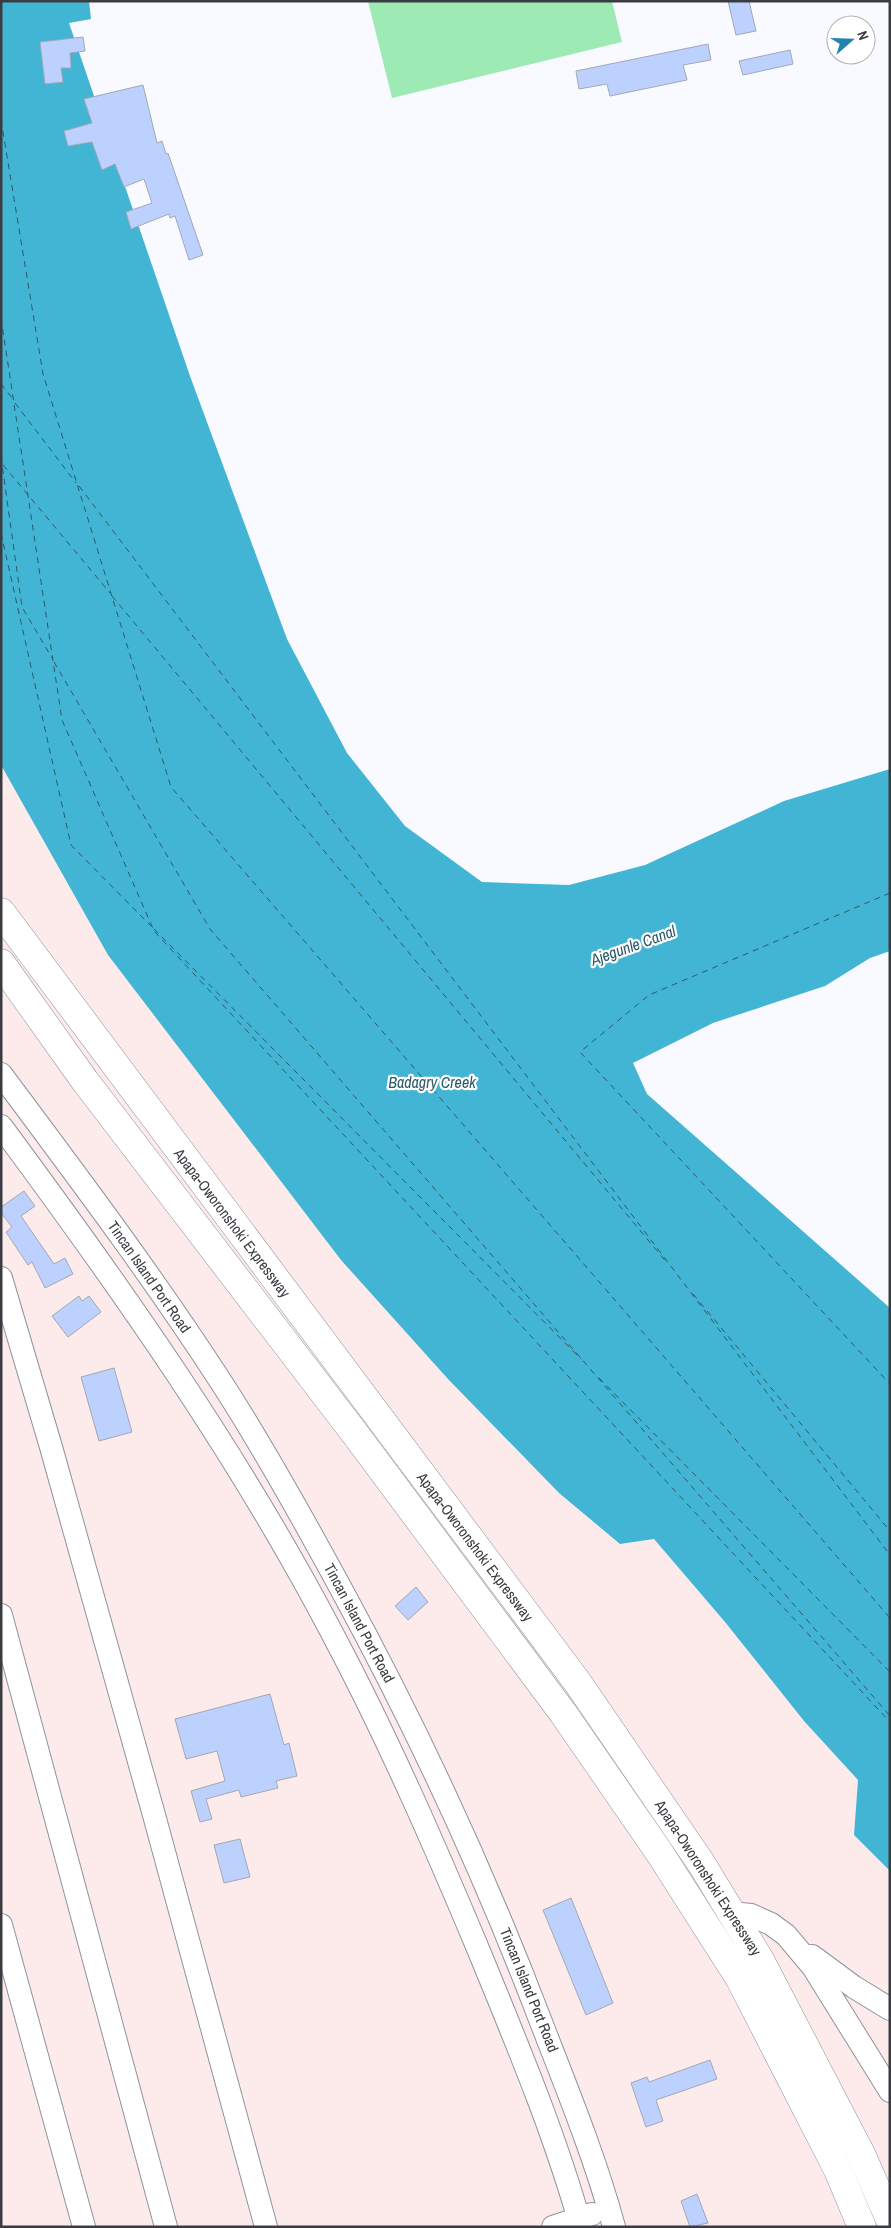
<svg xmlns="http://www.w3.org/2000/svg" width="891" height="2228" font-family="'Archivo Narrow',sans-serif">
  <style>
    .industrial { fill: #fcebea }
    .green { fill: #9eeab4 }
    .water { fill: #42b5d4 }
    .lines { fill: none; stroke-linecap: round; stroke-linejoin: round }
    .ferry { stroke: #2b5a68; stroke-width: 1; stroke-dasharray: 6 5; stroke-linecap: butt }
    .building { fill: #bdd1fe; stroke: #a3a8b3 }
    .minor-casing { stroke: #8e939e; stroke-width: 24 }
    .highway-casing { stroke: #8e939e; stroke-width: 29 }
    .minor { stroke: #fff; stroke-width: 22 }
    .highway { stroke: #fff; stroke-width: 28 }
    .labels { text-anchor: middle; stroke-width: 4.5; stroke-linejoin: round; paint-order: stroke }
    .street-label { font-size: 15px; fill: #3a3c41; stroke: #fff }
    .water-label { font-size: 16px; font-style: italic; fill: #2b5a68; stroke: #fff }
  </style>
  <rect width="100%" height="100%" fill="#f8faff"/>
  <polygon class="industrial" points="1,765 108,955 206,1082 448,1379 559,1493 620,1544 654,1539 725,1622 804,1721 858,1780 854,1835 890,1871 890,2227 1,2227"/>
  <polygon class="green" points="368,1 612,1 622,42 392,98"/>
  <polygon class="water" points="1,1 89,1 91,19 69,23 190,376 287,639 347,753 405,826 482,882 569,885 645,865 784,801 890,769 890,951 870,958 825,986 713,1023 633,1063 647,1094 890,1308 890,1871 854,1835 858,1780 804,1721 725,1622 654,1539 620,1544 559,1493 448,1379 341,1260 108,955 1,765"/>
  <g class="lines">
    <g class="ferry">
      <polyline points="1,120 43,374 171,787 890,1618"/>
      <polyline points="1,318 62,720 154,931 890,1722"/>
      <polyline points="1,384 13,399"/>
      <polyline points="15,403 76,483"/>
      <polyline points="1,457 22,607 52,658"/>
      <polyline points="3,465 110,593"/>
      <polyline points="79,486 890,1555"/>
      <polyline points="1,533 71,845 151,926"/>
      <polyline points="112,596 668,1264"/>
      <polyline points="54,662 210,929 890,1716"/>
      <polyline points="890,893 649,995 580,1052 890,1384"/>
      <polyline points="154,929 581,1359"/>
      <polyline points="693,1294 890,1531"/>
      <polyline points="599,1378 890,1672"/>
    </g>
  </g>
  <g class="building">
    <polygon points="728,1 749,1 756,31 736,35"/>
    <polygon points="83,37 85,51 70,53 71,68 61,68 63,82 45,84 40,42"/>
    <polygon points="708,44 711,60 683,65 687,80 610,96 607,84 579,89 576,71"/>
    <polygon points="790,50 793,64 743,75 739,61"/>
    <polygon points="143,85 157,143 162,141 166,154 168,153 203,255 189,260 175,216 170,218 169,214 131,229 126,212 152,203 144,179 124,187 115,164 102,170 92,142 68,146 64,131 92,123 84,99"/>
    <polygon points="24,1191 35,1206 21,1216 54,1264 65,1258 73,1274 45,1288 32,1262 28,1265 6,1232 12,1227 1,1213 1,1207"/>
    <polygon points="79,1296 82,1301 89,1296 101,1312 68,1337 52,1316"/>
    <polygon points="114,1368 132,1432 99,1441 81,1377"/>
    <polygon points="416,1587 428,1602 408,1620 395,1606"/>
    <polygon points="270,1694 284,1745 289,1743 297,1776 276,1781 278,1788 241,1797 239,1790 206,1799 212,1819 200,1822 191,1791 225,1781 217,1751 186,1759 175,1719"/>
    <polygon points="240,1839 250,1877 224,1883 214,1845"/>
    <polygon points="571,1898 613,2003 586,2015 543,1910"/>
    <polygon points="710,2060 717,2079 656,2100 663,2121 646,2127 631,2083 647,2077 649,2082"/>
    <polygon points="697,2194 708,2223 690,2227 681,2201"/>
  </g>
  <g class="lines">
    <g class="minor-casing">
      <g id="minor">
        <path d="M1 1074C77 1176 154 1278 223 1385 265 1450 302 1517 339 1585 416 1726 484 1872 541 2022 567 2089 595 2157 614 2227"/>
        <path d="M1 1126C121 1288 237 1452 331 1631 387 1736 435 1846 481 1956 517 2044 555 2134 581 2227"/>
        <polyline points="1,1278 51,1447 154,1815 266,2227"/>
        <polyline points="1,1615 166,2227"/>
        <polyline points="731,1913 751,1915 771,1924 786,1935 813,1967 890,2091"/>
        <polyline points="1,1925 84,2227"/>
        <polyline points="812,1956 854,1987 890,2009"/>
        <polyline points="553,2227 592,2214"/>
      </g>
    </g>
    <g class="highway-casing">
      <g id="highway">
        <polyline points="1,912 578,1683 701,1863 760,1960 862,2156 890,2220"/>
        <polyline points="1,963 85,1081 356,1435 563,1713 659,1852 740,1979 838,2170 862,2227"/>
      </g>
    </g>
    <use href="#minor" class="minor"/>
    <use href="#highway" class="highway"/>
  </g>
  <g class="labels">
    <g class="street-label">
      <text transform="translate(232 1223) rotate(53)" y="5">Apapa-Oworonshoki Expressway</text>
      <text transform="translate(149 1277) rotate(55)" y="5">Tincan Island Port Road</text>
      <text transform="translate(475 1547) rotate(53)" y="5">Apapa-Oworonshoki Expressway</text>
      <text transform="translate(359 1623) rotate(62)" y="5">Tincan Island Port Road</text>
      <text transform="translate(708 1878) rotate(57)" y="5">Apapa-Oworonshoki Expressway</text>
      <text transform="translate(529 1990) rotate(68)" y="5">Tincan Island Port Road</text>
    </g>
    <g class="water-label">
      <text transform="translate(633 945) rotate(-20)" y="6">Ajegunle Canal</text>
      <text x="432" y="1088">Badagry Creek</text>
    </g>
  </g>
  <rect width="891" height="2228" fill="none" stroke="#3a3c41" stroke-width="5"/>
  <g transform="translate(851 40) rotate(70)"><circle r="24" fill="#ffffff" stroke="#b0b1b3"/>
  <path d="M0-4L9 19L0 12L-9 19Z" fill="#2183ae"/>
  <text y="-8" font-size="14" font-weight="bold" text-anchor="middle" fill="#3a3c41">N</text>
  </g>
</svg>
